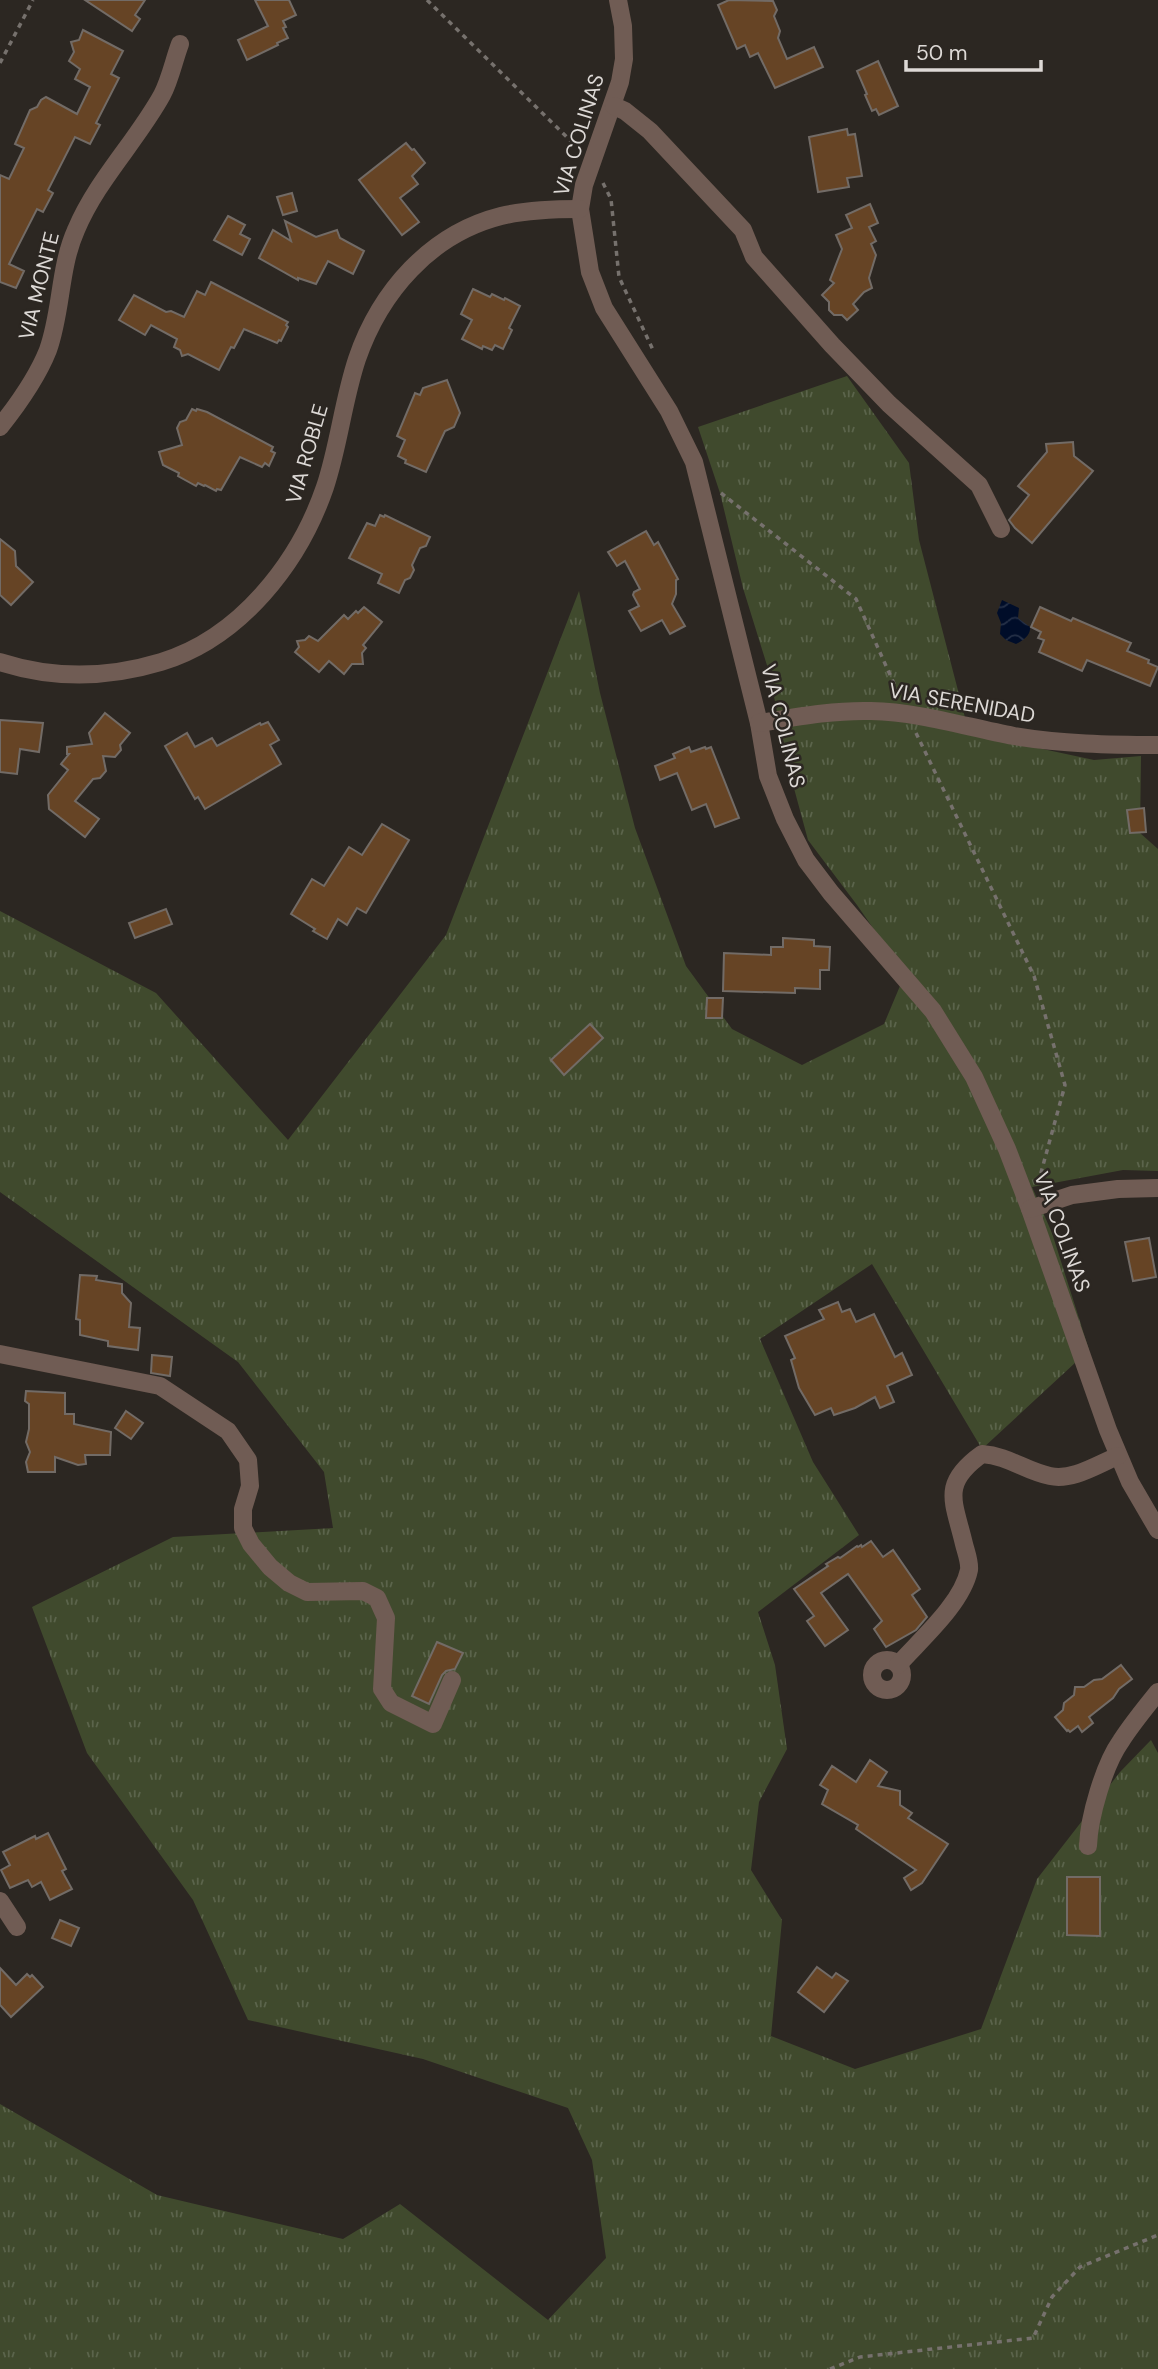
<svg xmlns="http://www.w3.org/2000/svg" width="1158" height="2369" font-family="'DM Sans',sans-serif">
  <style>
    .grass { fill: url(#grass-tufts) }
    .water { fill: url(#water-waves) }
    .building { fill: #664425; stroke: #726b66; stroke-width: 2 }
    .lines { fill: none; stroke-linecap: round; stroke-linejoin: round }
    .path { stroke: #76716d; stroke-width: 3.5; stroke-dasharray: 5 5; stroke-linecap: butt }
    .minor { stroke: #705c54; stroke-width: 18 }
    .labels { text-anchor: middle; stroke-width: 5; stroke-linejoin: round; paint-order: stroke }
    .street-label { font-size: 21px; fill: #ddd9d6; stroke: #2c2722 }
  </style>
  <defs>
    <pattern id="grass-tufts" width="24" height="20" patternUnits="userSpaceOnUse" patternTransform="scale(1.75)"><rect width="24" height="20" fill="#404a2d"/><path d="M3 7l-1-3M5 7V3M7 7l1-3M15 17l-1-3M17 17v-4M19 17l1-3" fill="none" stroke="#5b644b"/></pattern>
    <pattern id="water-waves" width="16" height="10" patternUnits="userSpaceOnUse" patternTransform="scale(1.75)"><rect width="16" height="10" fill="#000d29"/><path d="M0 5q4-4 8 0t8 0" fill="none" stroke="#253047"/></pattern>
  </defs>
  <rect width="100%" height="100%" fill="#2c2722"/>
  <polygon class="grass" points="847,376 909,463 919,540 969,733 1094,760 1141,756 1140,833 1158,849 1158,1171 1123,1170 1032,1187 1052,1233 1089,1350 982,1449 872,1264 760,1339 813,1462 859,1535 758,1612 775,1665 787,1749 759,1802 751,1870 782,1920 771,2036 855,2069 981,2029 1037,1879 1120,1772 1151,1740 1158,1753 1158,2369 0,2369 0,2104 157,2195 343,2239 400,2204 548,2320 606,2258 592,2160 568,2108 423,2059 248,2020 193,1900 87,1753 32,1607 173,1537 333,1528 324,1472 238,1362 0,1192 0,911 156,993 288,1140 446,935 579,591 600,693 635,828 686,966 732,1029 802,1065 884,1024 905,974 857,905 808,840 785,755 770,675 743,588 720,493 698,427"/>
  <path class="water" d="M1002 600 1019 608 1018 618 1030 627C1031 635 1023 641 1016 644L1006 640 1000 634 1001 623 997 613Z"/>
  <g class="building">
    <polygon points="85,0 145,0 135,15 140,19 132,31"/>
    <polygon points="255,0 289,0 296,15 283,21 286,27 283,28 288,38 277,43 278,45 247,60 238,40 268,26"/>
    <polygon points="729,0 773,1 777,10 774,16 780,31 778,38 787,59 814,47 823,67 775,88 758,53 750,57 745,45 737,49 718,5"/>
    <polygon points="83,30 123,51 111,74 119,78 96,123 100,125 90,144 75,137 48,190 53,193 43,212 37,209 9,264 24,271 16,288 0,282 0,175 9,179 24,148 15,144 30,110 37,107 41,100 46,97 77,114 90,87 75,79 80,69 69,61 74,52 71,42 79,40"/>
    <polygon points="878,61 898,106 879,115 876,109 872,111 865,95 867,94 857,71"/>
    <polygon points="847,129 848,135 855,134 862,176 847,178 849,187 818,192 809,137"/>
    <polygon points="406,143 412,150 414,149 425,163 412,176 418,184 400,198 419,222 402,235 359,180"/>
    <polygon points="292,193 297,211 283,215 277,197"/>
    <polygon points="870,204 878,223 869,227 876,241 871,244 876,255 869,278 872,288 864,292 853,304 858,310 847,320 842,315 834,315 829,310 829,302 822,295 834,283 830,280 842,249 836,235 852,228 846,215"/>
    <polygon points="228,216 245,225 240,234 250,239 242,255 214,240"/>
    <polygon points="285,221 316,237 337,230 340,238 364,251 353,274 328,261 316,284 298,278 298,280 259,258 273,230 291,241"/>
    <polygon points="211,282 288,322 286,325 288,327 281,341 279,340 277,343 244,329 234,348 231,347 219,370 188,354 182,356 180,350 174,347 177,339 151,325 145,335 119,320 134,295 166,312 171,311 184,317 197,291 205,295"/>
    <polygon points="473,289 490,297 492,294 504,300 505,298 520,306 509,328 512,330 503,349 495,345 492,350 483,346 482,349 462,339 472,320 461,314"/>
    <polygon points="447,380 460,413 454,427 445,431 426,472 405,463 406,460 398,456 405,440 397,436 415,393 420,395 423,388"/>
    <polygon points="192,409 196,411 197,409 207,412 273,447 271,451 275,453 269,466 265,463 262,467 240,457 221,490 217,489 216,491 205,485 204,486 198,483 196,486 178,476 179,473 163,465 159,452 182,445 177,428 180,422 186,420"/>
    <polygon points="1073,442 1074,456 1093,471 1032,543 1015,528 1009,520 1029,495 1018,486 1047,452 1046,444"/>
    <polygon points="380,515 384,517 385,515 430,537 426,546 420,548 412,565 414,570 410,578 405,580 399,593 378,583 382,574 349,558 367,523 375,526"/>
    <polygon points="646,531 654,545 658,542 678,579 676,580 676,594 672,604 685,626 670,634 662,620 641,631 629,611 639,606 633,595 634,592 640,589 625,561 617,566 608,552"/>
    <polygon points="0,539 15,551 16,566 33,582 11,605 0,595"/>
    <polygon points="364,607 382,622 363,645 366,648 362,653 363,664 352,664 344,674 329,661 319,672 295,652 299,647 297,641 305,640 309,636 318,641 344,615 348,619 356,611 358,613"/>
    <polygon points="1040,607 1071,621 1073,618 1131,643 1127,651 1149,660 1148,663 1158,667 1150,686 1087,660 1082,671 1039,652 1044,640 1038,638 1041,632 1031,627"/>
    <polygon points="105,713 130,733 120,745 121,750 115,757 103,756 106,771 100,778 93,779 75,801 99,819 85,837 49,809 48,795 68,770 61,764 69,754 67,754 67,747 92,744 89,733"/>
    <polygon points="0,720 43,723 39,752 20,749 17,774 0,772"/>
    <polygon points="268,722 279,740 270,745 281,764 205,809 198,797 195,799 165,746 187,733 195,747 212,738 217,746 260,723 261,725"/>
    <polygon points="689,747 691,752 705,747 706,749 711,747 739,818 715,827 706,804 692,810 677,773 660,780 655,766 675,758 673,754"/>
    <polygon points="1144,808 1146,832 1130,833 1127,810"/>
    <polygon points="382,824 409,840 366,913 357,908 347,925 338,919 327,939 313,931 315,929 291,914 312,879 324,886 349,847 362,855"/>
    <polygon points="166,909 172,924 135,938 129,923"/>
    <polygon points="783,938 814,940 814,946 830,947 829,970 820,970 820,989 795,988 795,993 723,991 724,953 771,955 771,947 783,947"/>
    <polygon points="707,998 723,998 722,1018 706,1018"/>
    <polygon points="590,1024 603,1038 564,1075 551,1060"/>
    <polygon points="1149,1238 1156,1277 1133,1281 1125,1242"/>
    <polygon points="80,1275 97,1276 96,1280 122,1284 122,1293 131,1303 129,1327 140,1328 138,1350 108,1346 108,1341 80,1335 80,1320 76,1319"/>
    <polygon points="838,1302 842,1312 850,1309 856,1322 874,1314 895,1357 902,1353 912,1375 887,1386 894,1402 880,1408 875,1397 855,1408 834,1415 831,1408 815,1415 799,1388 791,1360 795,1358 785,1336 824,1319 819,1310"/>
    <polygon points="152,1355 172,1357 170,1376 151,1373"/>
    <polygon points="26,1391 65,1393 65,1414 74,1414 74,1424 111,1432 110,1455 85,1455 86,1464 78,1465 55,1457 55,1472 28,1472 26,1462 30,1452 26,1442 29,1429 29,1404 25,1401"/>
    <polygon points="126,1411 143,1423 131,1439 115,1428"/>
    <polygon points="871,1541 883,1557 893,1550 920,1589 912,1595 927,1617 916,1630 886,1647 874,1629 882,1621 848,1574 821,1593 848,1630 825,1646 807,1621 814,1616 794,1589 828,1566 826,1564 838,1557 840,1558 857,1546 858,1547 861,1545 862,1547"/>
    <polygon points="437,1642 463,1653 455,1669 446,1671 442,1675 429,1704 412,1696"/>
    <polygon points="1121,1665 1132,1679 1119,1689 1113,1698 1089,1717 1093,1723 1082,1732 1078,1726 1070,1732 1068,1730 1067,1731 1055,1717 1063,1710 1064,1703 1074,1695 1075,1687 1084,1687 1094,1680 1102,1679"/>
    <polygon points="870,1760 887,1772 878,1786 900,1791 900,1805 912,1813 908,1818 948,1844 922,1883 911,1890 904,1878 916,1870 856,1829 858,1825 822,1804 828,1790 820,1785 832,1766 856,1782"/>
    <polygon points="48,1833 66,1869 62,1871 72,1889 50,1900 41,1882 32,1887 28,1880 10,1888 1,1870 10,1865 3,1852 35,1836 36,1839"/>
    <polygon points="1067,1877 1100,1877 1100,1936 1067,1935"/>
    <polygon points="60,1920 79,1928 71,1946 52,1938"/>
    <polygon points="817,1967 832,1978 836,1973 848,1981 824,2012 798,1992"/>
    <polygon points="0,1968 16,1985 27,1974 30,1977 32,1975 43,1987 11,2017 0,2005"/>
  </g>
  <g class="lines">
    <g class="path">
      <polyline points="427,0 578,148"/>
      <polyline points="0,63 33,0"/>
      <polyline points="603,183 611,199 619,277 653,350"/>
      <polyline points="721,493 856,599 900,697"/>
      <polyline points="916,733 1034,976 1065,1085 1039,1180"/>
      <polyline points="830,2369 860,2357 1033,2338 1052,2297 1080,2267 1158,2235"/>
    </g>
    <g class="minor">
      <polyline points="618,0 623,26 624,59 620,82 584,185 580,209 590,272 604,308 669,411 694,462 759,723 768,776 785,819 806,860 831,893 933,1011 974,1077 1007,1149 1030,1209 1108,1430 1130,1482 1158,1530"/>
      <polyline points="614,106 625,111 650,131 743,230 754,257 832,345 889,404 979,485 1001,529"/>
      <path d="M0 427C19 403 37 378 48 350 62 311 59 268 76 230 97 180 136 142 162 95 170 80 174 60 180 44"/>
      <path d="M0 662C53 679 108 678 161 662 240 638 299 563 325 487 339 445 343 401 357 359 380 292 430 234 501 216 526 210 553 209 580 209"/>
      <path d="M759 723C796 717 833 710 871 711 920 712 966 727 1014 736 1062 744 1109 745 1158 745"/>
      <polyline points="1030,1209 1072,1195 1118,1189 1158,1188"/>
      <polyline points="0,1354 160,1386 228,1431 248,1460 250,1486 243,1509 243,1528 251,1544 270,1567 289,1583 307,1592 363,1591 377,1598 386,1618 382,1689 391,1703 433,1724 452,1680"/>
      <circle cx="887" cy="1675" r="15"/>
      <path d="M898 1665C920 1640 962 1604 969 1570 970 1562 966 1552 964 1544 954 1501 940 1484 982 1454 1009 1456 1025 1471 1050 1476 1073 1481 1098 1464 1118 1456"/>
      <path d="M1088 1846C1089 1817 1104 1765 1121 1741 1132 1724 1145 1708 1158 1692"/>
      <polyline points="0,1901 17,1927"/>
    </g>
  </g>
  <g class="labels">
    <g class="street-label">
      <text transform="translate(579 135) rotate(-73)" y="7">VIA COLINAS</text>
      <text transform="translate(39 286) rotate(-76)" y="7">VIA MONTE</text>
      <text transform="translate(307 454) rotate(-74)" y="7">VIA ROBLE</text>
      <text transform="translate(962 703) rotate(10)" y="7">VIA SERENIDAD</text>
      <text transform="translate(783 726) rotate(76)" y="7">VIA COLINAS</text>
      <text transform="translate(1062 1232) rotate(70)" y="7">VIA COLINAS</text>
    </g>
  </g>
  <path d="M906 60v10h135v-10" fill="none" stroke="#ddd9d6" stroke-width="3.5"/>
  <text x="916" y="60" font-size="21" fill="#ddd9d6" stroke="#2c2722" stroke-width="5" paint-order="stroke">50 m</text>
</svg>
